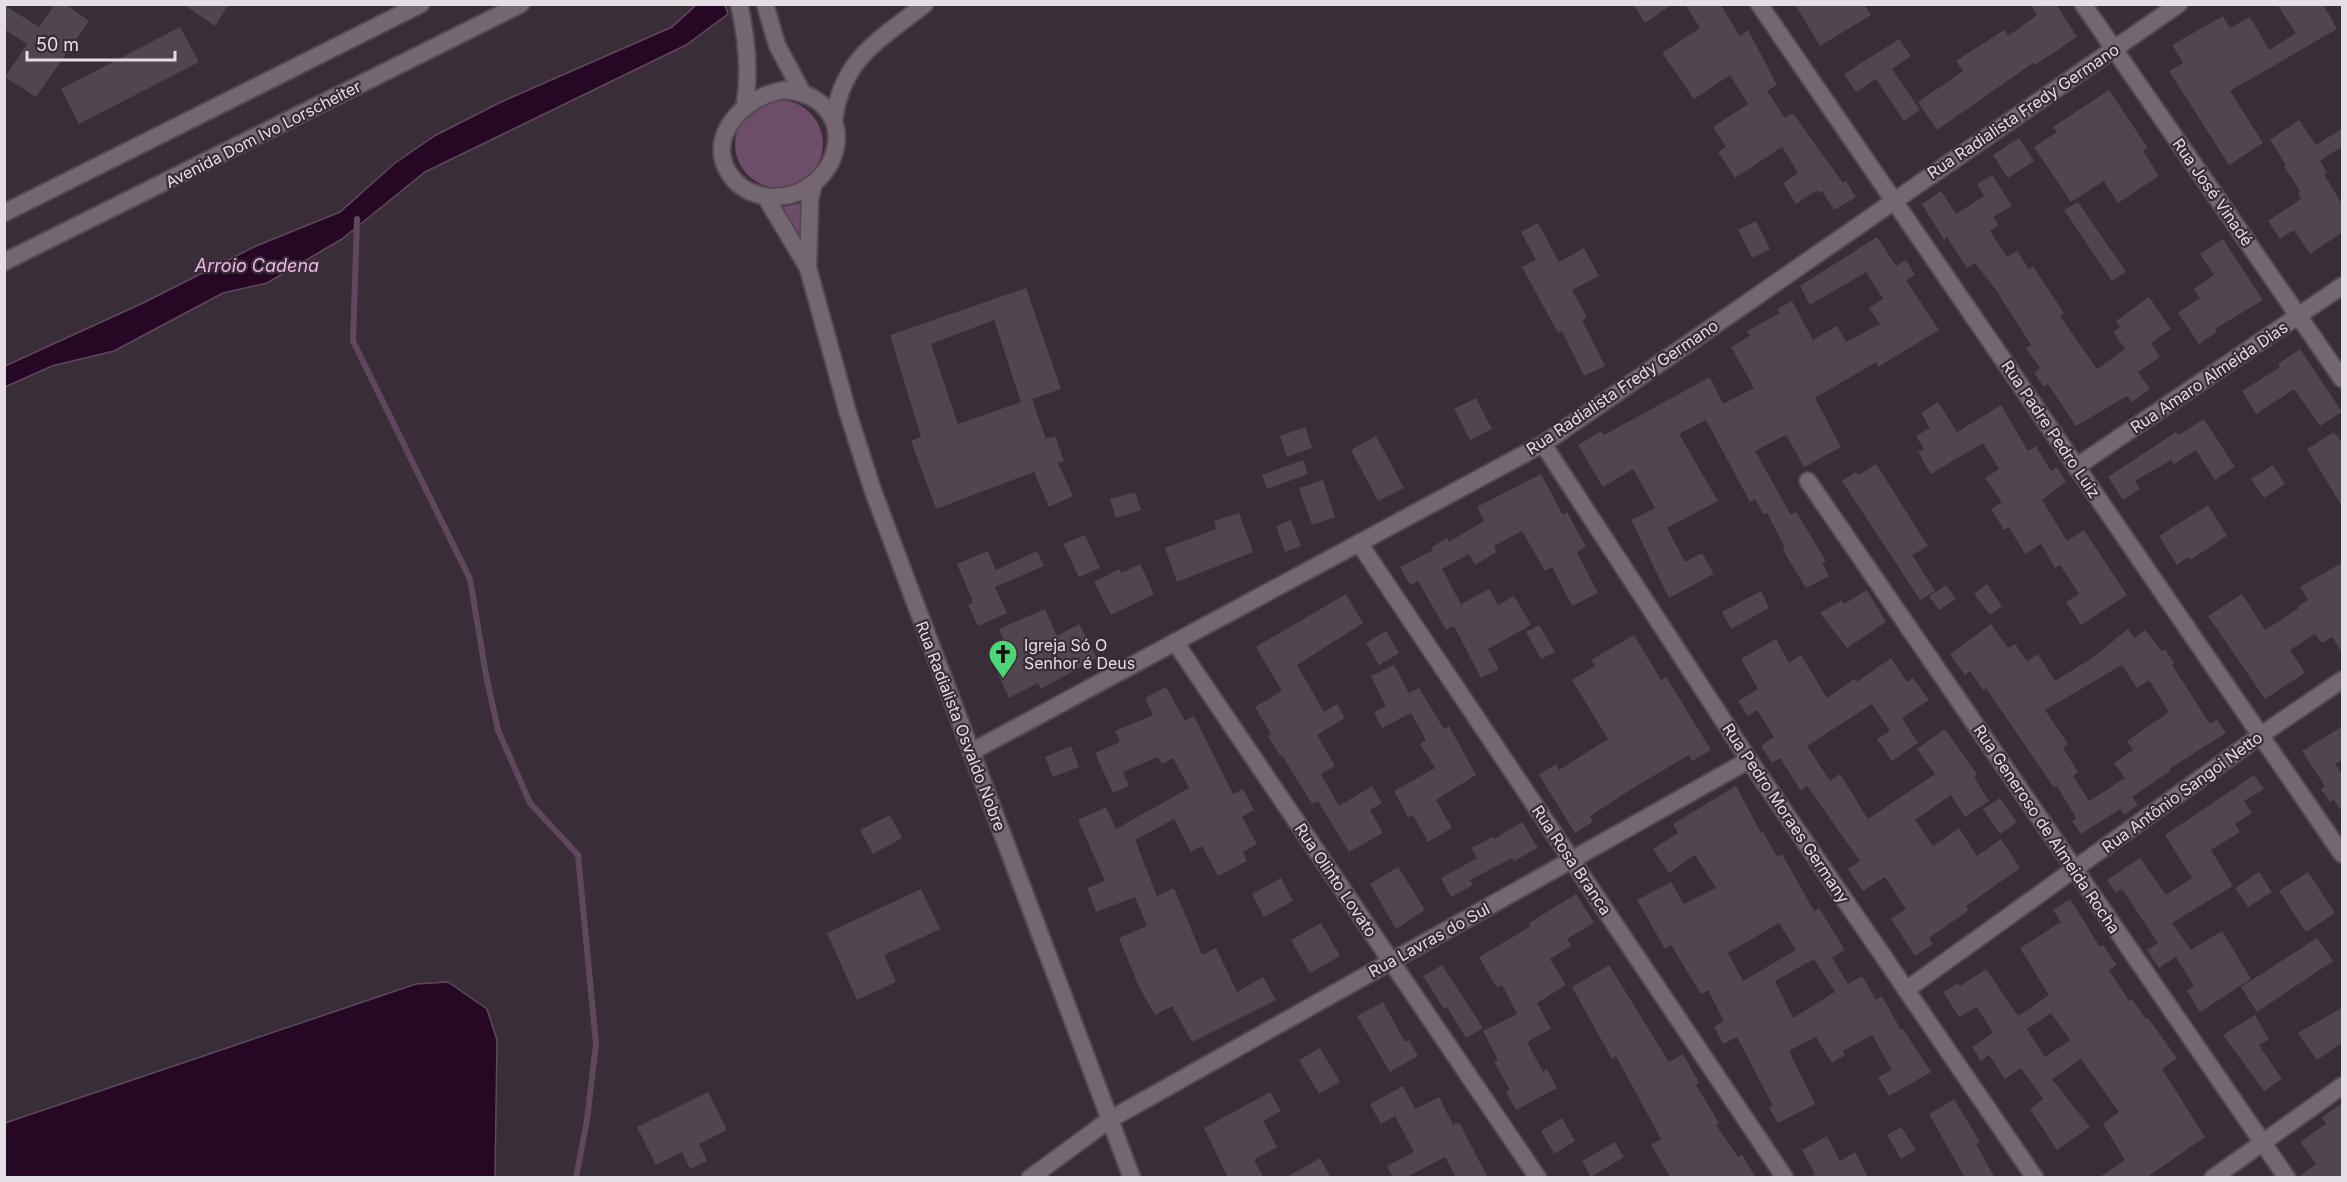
<svg xmlns="http://www.w3.org/2000/svg" width="2347" height="1182" font-family="Inter,sans-serif">
  <style>
    .green { fill: #6d4d69 }
    .water { fill: #260824; stroke: #5f485e; stroke-width: 1.5 }
    .lines { fill: none; stroke-linecap: round; stroke-linejoin: round }
    .stream { stroke: #5f485e; stroke-width: 6 }
    .building { fill: #51454f; fill-rule: evenodd }
    .minor-casing { stroke: #534a51; stroke-width: 20 }
    .tertiary-casing { stroke: #534a51; stroke-width: 20 }
    .secondary-casing { stroke: #534a51; stroke-width: 20 }
    .minor { stroke: #746772; stroke-width: 16 }
    .tertiary { stroke: #746772; stroke-width: 16 }
    .secondary { stroke: #746772; stroke-width: 16 }
    .labels { text-anchor: middle; stroke-width: 4.5; stroke-linejoin: round; paint-order: stroke }
    .street-label { font-size: 16px; fill: #e5dee4; stroke: #392d37 }
    .poi-label { font-size: 16px; fill: #e5dee4; stroke: #392d37; text-anchor: start }
    .water-label { font-size: 18px; font-style: italic; fill: #f0b4e9; stroke: #392d37 }
  </style>
  <rect width="100%" height="100%" fill="#392d37"/>
  <g class="green">
    <circle cx="779" cy="144" r="44"/>
    <polygon points="802,203 801,248 778,208"/>
  </g>
  <g class="water">
    <polygon points="696,5 725,5 728,14 686,45 425,172 342,239 267,283 223,293 114,351 52,366 5,387 5,366 143,303 256,246 340,212 395,163 436,135 501,102 672,27"/>
    <polygon points="448,982 487,1009 497,1040 495,1177 5,1177 5,1123 416,984"/>
  </g>
  <g class="lines">
    <polyline class="stream" points="357,219 353,341 470,579 486,675 498,730 530,803 578,855 596,1044 587,1120 576,1178"/>
  </g>
  <g class="building">
    <polygon points="55,4 65,4 89,21 36,97 5,77 27,44 4,29 4,5 39,27"/>
    <polygon points="183,4 229,4 215,26"/>
    <polygon points="1633,4 1673,4 1645,23"/>
    <polygon points="1685,4 1720,4 1740,36 1748,30 1777,85 1767,91 1785,118 1793,113 1843,183 1846,181 1856,197 1834,210 1822,191 1819,193 1817,190 1796,204 1783,183 1798,173 1782,147 1735,178 1718,152 1726,147 1713,127 1748,104 1730,75 1694,99 1662,53 1700,28"/>
    <polygon points="1795,4 1864,4 1871,15 1820,46"/>
    <polygon points="2030,4 2056,4 2077,37 2035,65 2033,63 1937,130 1918,102 1963,71 1956,61 2004,30 2008,36 2037,15"/>
    <polygon points="2277,4 2323,4 2337,29 2230,91 2263,143 2229,165 2169,71 2183,63 2172,45 2223,16 2230,28 2250,17 2269,50 2296,33"/>
    <polygon points="180,27 199,62 79,124 61,89"/>
    <polygon points="1899,39 1911,56 1892,69 1920,110 1904,121 1876,79 1856,92 1844,74"/>
    <polygon points="2109,90 2148,148 2143,151 2159,176 2118,203 2104,181 2071,202 2034,147 2057,132 2053,127"/>
    <polygon points="2299,120 2316,145 2343,128 2343,146 2320,161 2327,172 2324,174 2343,206 2343,232 2310,254 2294,230 2280,239 2268,221 2301,199 2298,193 2300,191 2284,166 2286,165 2270,140"/>
    <polygon points="2019,138 2034,161 2008,178 1993,155"/>
    <polygon points="1992,175 2012,206 1993,217 1999,225 1990,231 2007,257 2017,251 2029,269 2033,266 2064,313 2060,316 2097,369 2125,349 2113,332 2120,327 2116,321 2149,297 2171,329 2151,343 2160,357 2138,372 2150,389 2132,402 2127,396 2076,426 2048,384 2044,387 2034,373 2040,368 2026,348 2031,345 1996,290 1975,263 1967,268 1947,237 1944,240 1922,204 1941,191 1956,214 1984,196 1977,184"/>
    <polygon points="2078,202 2126,272 2112,281 2064,210"/>
    <polygon points="1756,221 1770,249 1752,258 1738,230"/>
    <polygon points="1538,223 1559,262 1584,248 1599,276 1572,290 1587,317 1582,320 1605,366 1584,376 1562,331 1558,333 1522,267 1536,260 1521,232"/>
    <polygon points="1877,237 1896,266 1906,260 1915,275 1906,280 1939,330 1878,367 1876,362 1815,398 1841,447 1804,467 1786,435 1755,451 1791,515 1796,512 1826,561 1822,563 1829,576 1806,588 1783,550 1785,548 1767,513 1764,515 1755,499 1750,502 1706,420 1679,434 1718,501 1667,528 1685,562 1702,553 1714,574 1669,598 1631,520 1655,508 1633,469 1603,487 1578,445 1601,431 1604,435 1710,377 1723,404 1754,388 1731,347 1750,336 1747,331 1780,313 1777,309 1792,301 1813,340 1837,326 1846,342 1880,324 1869,308 1883,299 1866,272 1810,305 1800,286"/>
    <polygon points="2223,239 2263,300 2215,329 2217,332 2199,344 2178,313 2200,298 2194,289 2214,275 2200,254"/>
    <path d="M1026 288 1061 389 1032 399 1046 439 1055 436 1064 461 1058 463 1073 496 1049 507 1034 472 936 509 911 441 921 437 890 335ZM994 320 1021 402 958 424 931 344Z"/>
    <polygon points="2300,349 2342,412 2320,426 2294,389 2256,414 2242,391 2280,367 2278,364"/>
    <polygon points="1476,398 1492,429 1470,440 1454,409"/>
    <polygon points="1938,402 1957,432 2001,405 2028,451 2036,446 2051,471 2057,467 2066,482 2042,500 2067,541 2084,530 2127,595 2081,625 2066,602 2079,594 2060,565 2055,568 2041,544 2025,554 2009,527 2004,530 1991,509 2002,502 1985,478 1999,469 1983,443 1931,474 1918,452 1924,449 1916,436 1930,428 1921,413"/>
    <polygon points="2204,419 2235,467 2215,480 2196,450 2174,464 2171,460 2135,481 2140,489 2123,500 2108,477 2176,432 2178,435"/>
    <polygon points="1305,427 1312,448 1287,457 1280,436"/>
    <polygon points="2334,432 2343,444 2343,508 2307,449"/>
    <polygon points="1376,436 1404,488 1378,501 1351,450"/>
    <polygon points="1303,460 1308,474 1267,489 1262,475"/>
    <polygon points="1876,464 1928,546 1912,555 1935,591 1920,600 1842,481 1856,472 1858,475"/>
    <polygon points="2273,465 2285,484 2264,498 2251,479"/>
    <polygon points="1541,474 1563,515 1567,512 1586,547 1577,552 1598,593 1572,606 1552,567 1545,571 1522,531 1494,546 1497,552 1475,565 1469,554 1442,569 1461,604 1489,589 1498,605 1514,596 1531,625 1488,649 1499,669 1481,678 1454,626 1446,630 1418,581 1410,585 1400,567 1433,550 1432,547 1447,538 1449,542 1484,521 1477,507"/>
    <polygon points="1323,480 1335,517 1312,525 1299,488"/>
    <polygon points="1135,492 1141,510 1116,518 1110,499"/>
    <polygon points="2208,505 2227,536 2190,560 2188,557 2177,565 2159,536"/>
    <polygon points="1239,513 1253,552 1177,582 1165,548 1216,529 1214,521"/>
    <polygon points="1291,520 1301,546 1285,552 1276,526"/>
    <polygon points="1085,535 1100,568 1079,577 1063,544"/>
    <polygon points="988,551 996,570 1037,551 1044,566 995,587 1007,613 978,626 968,605 973,602 957,564"/>
    <polygon points="2343,562 2343,654 2332,637 2322,643 2315,634 2290,650 2305,673 2265,699 2208,616 2242,594 2265,630 2299,608 2298,606 2308,600 2300,587"/>
    <polygon points="1140,564 1154,594 1111,615 1094,582 1119,569 1121,573"/>
    <polygon points="1987,584 2002,606 1990,615 1974,594"/>
    <polygon points="1946,585 1956,599 1939,610 1929,596"/>
    <polygon points="1867,590 1886,622 1847,648 1820,613 1842,600 1844,604"/>
    <polygon points="1761,591 1769,608 1731,629 1722,612"/>
    <polygon points="1346,594 1363,623 1297,665 1324,712 1337,704 1345,718 1317,735 1335,766 1321,774 1339,806 1372,786 1382,803 1370,810 1383,833 1349,852 1318,801 1312,804 1282,755 1280,756 1268,736 1271,734 1255,707 1282,691 1256,647"/>
    <polygon points="1045,609 1057,636 1079,624 1097,658 1041,689 1038,683 1009,698 995,668 1013,660 999,629"/>
    <path d="M1991 624 2008 648 2015 644 2027 661 2038 654 2055 681 2092 658 2128 629 2134 638 2145 630 2162 651 2165 649 2174 663 2172 665 2210 724 2217 720 2226 733 2169 769 2170 771 2132 797 2138 805 2124 815 2120 809 2081 834 2072 821 2076 818 2057 786 2054 788 1986 688 1983 690 1970 671 1965 675 1950 654ZM2122 665 2137 688 2149 680 2169 712 2127 741 2133 750 2114 763 2125 778 2089 801 2073 776 2078 772 2063 748 2068 744 2045 710Z"/>
    <polygon points="1539,625 1555,652 1541,659 1526,632"/>
    <polygon points="1386,631 1399,653 1379,665 1366,643"/>
    <polygon points="1634,635 1661,680 1666,677 1711,750 1692,761 1689,755 1638,785 1590,816 1593,822 1575,833 1539,775 1556,764 1559,770 1608,739 1572,680 1595,666 1591,660"/>
    <polygon points="1776,639 1789,663 1801,655 1827,698 1854,679 1857,682 1891,658 1907,682 1913,678 1929,700 1902,718 1918,743 1892,761 1877,739 1890,731 1872,704 1807,746 1830,781 1840,774 1868,819 1935,774 1917,749 1945,729 1977,774 1974,777 1989,801 1965,817 1951,795 1915,820 1933,846 1959,828 1977,856 2001,839 2020,868 1966,906 1969,910 1929,938 1933,944 1915,956 1891,919 1906,909 1885,877 1863,891 1848,869 1860,861 1807,786 1801,791 1780,758 1772,763 1761,746 1774,737 1757,710 1748,716 1738,701 1758,689 1741,659"/>
    <polygon points="1394,665 1409,693 1419,688 1444,729 1449,726 1476,775 1436,800 1452,828 1428,842 1413,815 1408,817 1394,791 1435,768 1420,744 1426,740 1411,713 1382,728 1374,712 1386,706 1371,676"/>
    <polygon points="1166,687 1185,721 1194,716 1233,794 1243,789 1254,810 1242,817 1257,844 1243,852 1247,861 1218,876 1202,846 1191,852 1174,819 1135,840 1157,896 1174,888 1202,955 1216,948 1237,992 1263,977 1276,1000 1192,1042 1172,1006 1155,1015 1139,987 1119,938 1147,926 1135,897 1096,912 1087,888 1105,881 1078,820 1106,807 1116,829 1189,788 1173,758 1162,764 1158,757 1123,772 1129,786 1113,793 1095,753 1120,742 1115,731 1153,715 1145,698"/>
    <polygon points="2343,726 2343,759 2335,764 2343,775 2343,813 2333,799 2330,802 2321,789 2325,786 2302,751"/>
    <polygon points="1071,746 1079,767 1053,777 1045,757"/>
    <polygon points="2254,775 2264,789 2244,801 2252,813 2235,824 2240,832 2211,850 2233,886 2172,923 2191,950 2222,931 2251,979 2200,1012 2187,991 2194,986 2176,957 2159,968 2147,950 2158,943 2122,889 2116,893 2107,880 2140,858 2166,895 2192,878 2165,835"/>
    <path d="M1736 786 1761 833 1763 832 1777 857 1782 854 1814 911 1819 908 1845 950 1832 958 1848 984 1862 976 1876 1000 1882 996 1901 1030 1903 1029 1931 1072 1889 1096 1878 1077 1892 1070 1872 1035 1843 1051 1845 1055 1832 1063 1816 1037 1789 1051 1815 1104 1778 1123 1769 1108 1773 1106 1737 1037 1723 1044 1714 1027 1724 1021 1708 990 1701 994 1671 945 1665 949 1637 900 1671 882 1684 904 1716 888 1695 855 1669 873 1653 849 1678 833 1673 824ZM1779 923 1796 950 1743 981 1728 953ZM1814 959 1835 992 1793 1018 1775 981Z"/>
    <polygon points="2000,798 2017,822 2000,834 1983,809"/>
    <polygon points="890,815 902,838 873,854 860,830"/>
    <polygon points="1522,822 1538,848 1514,861 1512,858 1470,880 1473,885 1451,897 1441,878 1477,858 1471,848 1493,837 1494,839"/>
    <polygon points="1398,867 1425,910 1396,929 1370,884"/>
    <polygon points="2259,872 2272,892 2248,907 2235,888"/>
    <polygon points="2308,872 2335,913 2306,932 2279,891"/>
    <polygon points="1281,878 1293,901 1264,917 1252,894"/>
    <polygon points="921,889 940,929 884,955 896,982 857,1000 827,933"/>
    <polygon points="1576,894 1594,923 1567,939 1571,946 1550,959 1566,985 1537,1003 1551,1029 1527,1042 1543,1072 1547,1069 1557,1088 1516,1110 1506,1092 1510,1090 1494,1062 1498,1060 1483,1031 1517,1014 1502,985 1497,988 1479,957 1531,926 1529,923"/>
    <path d="M2070 899 2100 947 2103 945 2117 965 2109 970 2129 1001 2132 999 2146 1019 2148 1018 2177 1058 2162 1069 2205 1137 2146 1178H2098L2125 1160 2103 1124 2119 1112 2081 1059 2052 1079 2090 1127 2057 1150 2030 1109 2043 1099 2021 1068 2005 1079 1989 1055 1981 1061 1972 1047 1993 1033 1977 1007 1959 1017 1943 992 1958 983 1960 986 1986 969 2018 1016 2049 995 2020 948 2061 922 2053 910ZM2051 1013 2070 1040 2045 1057 2027 1029Z"/>
    <polygon points="1321,923 1340,956 1310,973 1291,940"/>
    <polygon points="2317,938 2333,961 2257,1012 2241,987"/>
    <polygon points="1442,965 1483,1028 1466,1038 1447,1007 1444,1009 1423,976"/>
    <polygon points="1609,965 1669,1062 1683,1054 1699,1083 1696,1085 1719,1123 1716,1125 1738,1157 1742,1155 1756,1178 1671,1178 1651,1145 1661,1139 1616,1056 1612,1059 1572,987"/>
    <polygon points="1383,1002 1405,1042 1409,1040 1418,1056 1390,1072 1357,1016"/>
    <polygon points="2343,1007 2343,1042 2317,1060 2298,1033"/>
    <polygon points="2255,1015 2269,1039 2259,1045 2282,1079 2264,1091 2223,1035"/>
    <polygon points="1320,1048 1340,1082 1319,1094 1299,1060"/>
    <polygon points="1403,1086 1415,1109 1439,1097 1453,1125 1459,1122 1488,1178 1456,1178 1445,1157 1405,1178 1393,1178 1387,1166 1414,1152 1395,1116 1381,1124 1370,1104"/>
    <polygon points="708,1092 727,1130 699,1144 707,1161 690,1169 682,1152 656,1165 637,1127"/>
    <polygon points="1270,1092 1281,1111 1263,1121 1277,1147 1254,1160 1264,1178 1228,1178 1204,1128"/>
    <polygon points="1954,1099 1980,1142 1976,1144 1995,1178 1965,1178 1929,1114"/>
    <polygon points="2343,1103 2343,1178 2297,1178 2316,1164 2300,1142 2326,1124 2322,1117"/>
    <polygon points="1562,1118 1575,1141 1554,1154 1541,1131"/>
    <polygon points="1901,1127 1916,1150 1901,1159 1887,1135"/>
    <polygon points="1827,1136 1840,1161 1855,1152 1868,1178 1808,1178 1815,1174 1802,1150"/>
    <polygon points="1615,1142 1624,1157 1591,1177 1582,1161"/>
    <polygon points="1320,1158 1331,1178 1285,1178"/>
  </g>
  <g class="lines">
    <g class="minor-casing">
      <g id="minor">
        <polyline points="1759,4 2342,854"/>
        <polyline points="2083,4 2342,379"/>
        <polyline points="1543,444 1749,760 2035,1178"/>
        <polyline points="2076,467 2342,286"/>
        <polyline points="1808,481 2287,1178"/>
        <polyline points="1359,543 1785,1178"/>
        <polyline points="1175,642 1538,1178"/>
        <polyline points="1906,990 2261,735 2342,680"/>
        <polyline points="1109,1120 1749,760"/>
        <polyline points="2213,1178 2342,1086"/>
      </g>
    </g>
    <g class="tertiary-casing">
      <g id="tertiary">
        <polyline points="765,196 808,268 848,413 873,491 1132,1178"/>
        <polyline points="808,267 810,199 814,183"/>
        <polyline points="971,752 1543,444 2179,4"/>
        <polyline points="1030,1178 1109,1120"/>
      </g>
    </g>
    <g class="secondary-casing">
      <g id="secondary">
        <path d="M739 4C747 38 750 70 745 105"/>
        <polyline points="765,4 777,45 802,92"/>
        <path d="M785 90C868 99 842 199 770 197 757 196 743 190 734 180 700 140 744 95 785 90Z"/>
        <path d="M834 120C842 58 880 40 925 4"/>
        <polyline points="4,213 421,4"/>
        <polyline points="4,262 521,4"/>
      </g>
    </g>
    <use href="#minor" class="minor"/>
    <use href="#tertiary" class="tertiary"/>
    <use href="#secondary" class="secondary"/>
  </g>
  <defs>
    <g id="church-pin" transform="scale(1.5)"><path d="M0 17L-7.5 6A9.5 9.5 0 1 1 7.5 6Z" fill="#4cd677" stroke="#392d37"/><path d="M-1.2-6h2.4v3.5h3.3v2.4h-3.3V6h-2.4V-.1h-3.3v-2.4h3.3Z" fill="#111"/></g>
  </defs>
  <g fill-rule="evenodd">
    <use href="#church-pin" x="1003" y="654"/>
  </g>
  <g class="labels">
    <g class="street-label">
      <text transform="translate(2023 111) rotate(-34)" y="6">Rua Radialista Fredy Germano</text>
      <text transform="translate(263 134) rotate(-27)" y="6">Avenida Dom Ivo Lorscheiter</text>
      <text transform="translate(2213 192) rotate(55)" y="6">Rua José Vinadé</text>
      <text transform="translate(2209 377) rotate(-34)" y="6">Rua Amaro Almeida Dias</text>
      <text transform="translate(1622 387) rotate(-34)" y="6">Rua Radialista Fredy Germano</text>
      <text transform="translate(2051 429) rotate(56)" y="6">Rua Padre Pedro Luiz</text>
      <text transform="translate(961 726) rotate(69)" y="6">Rua Radialista Osvaldo Nobre</text>
      <text transform="translate(2182 792) rotate(-36)" y="6">Rua Antônio Sangoi Netto</text>
      <text transform="translate(1786 813) rotate(56)" y="6">Rua Pedro Moraes Germany</text>
      <text transform="translate(2047 829) rotate(56)" y="6">Rua Generoso de Almeida Rocha</text>
      <text transform="translate(1572 860) rotate(56)" y="6">Rua Rosa Branca</text>
      <text transform="translate(1336 880) rotate(56)" y="6">Rua Olinto Lovato</text>
      <text transform="translate(1429 940) rotate(-29)" y="6">Rua Lavras do Sul</text>
    </g>
    <g class="poi-label">
      <text x="1024" y="651">Igreja Só O<tspan x="1024" dy="18">Senhor é Deus</tspan></text>
    </g>
    <g class="water-label">
      <text x="257" y="272">Arroio Cadena</text>
    </g>
  </g>
  <rect width="2347" height="1182" fill="none" stroke="#e5dee4" stroke-width="12"/>
  <path d="M27 51v9h148v-9" fill="none" stroke="#e5dee4" stroke-width="3"/>
  <text x="36" y="51" font-size="18" fill="#e5dee4" stroke="#392d37" stroke-width="4.5" paint-order="stroke">50 m</text>
</svg>
